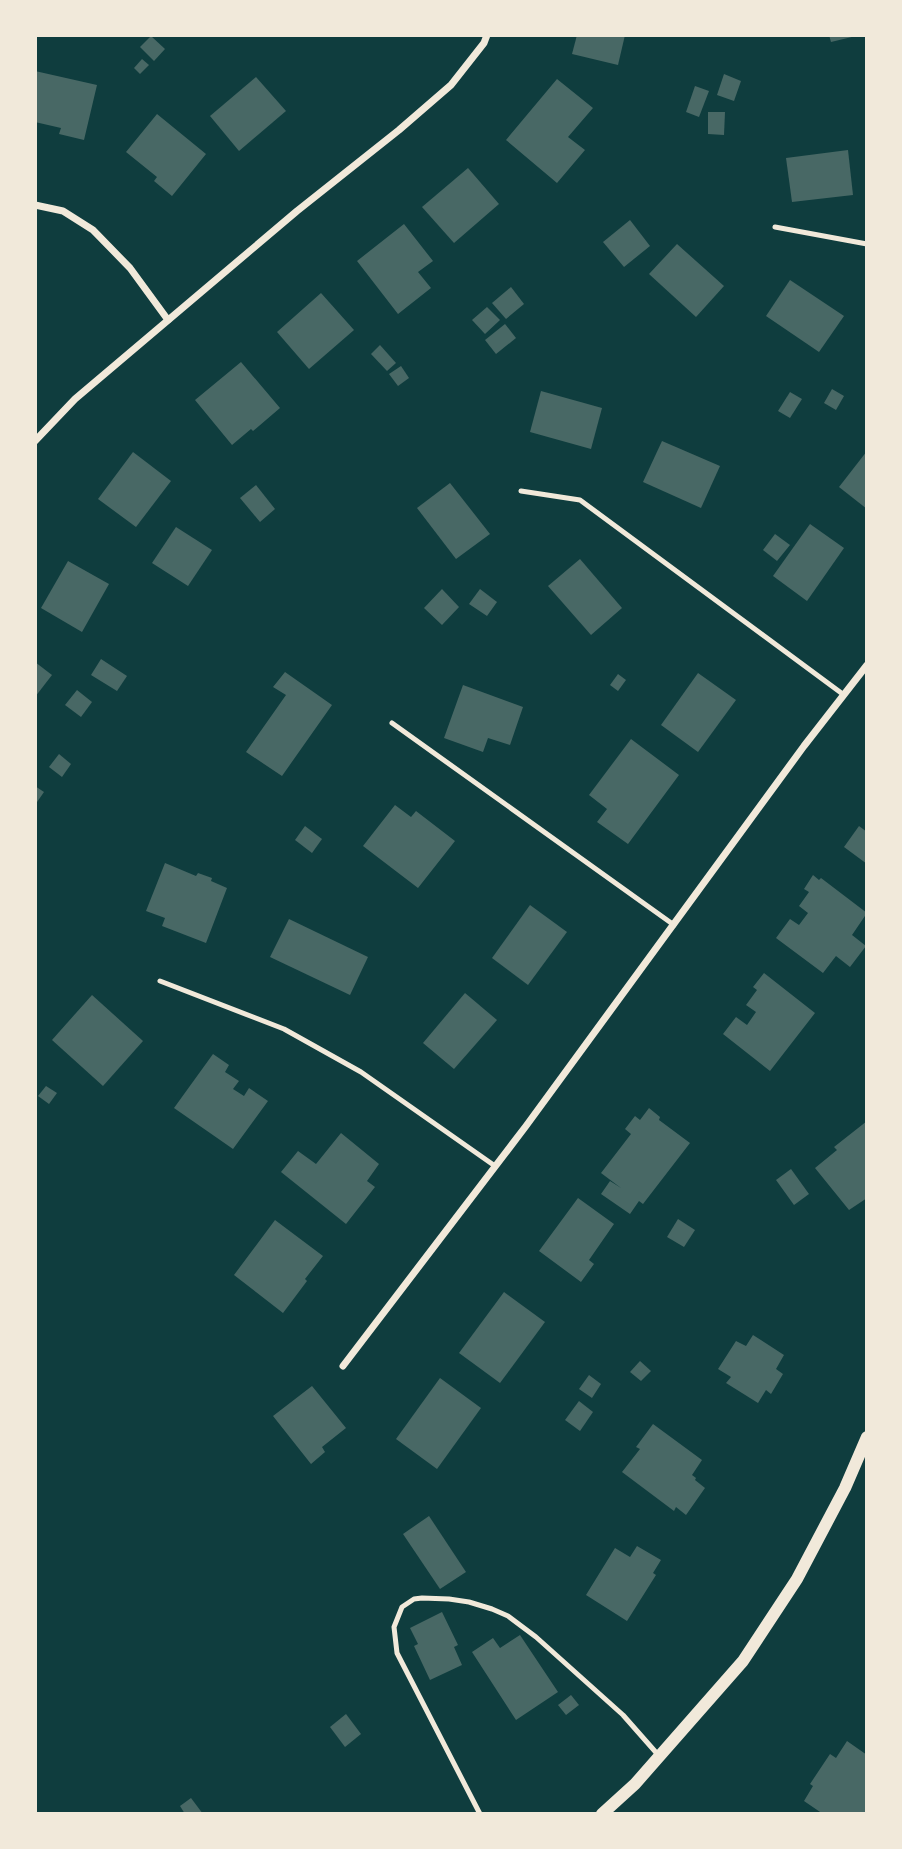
<svg xmlns="http://www.w3.org/2000/svg" width="902" height="1849" font-family="Ubuntu,sans-serif">
  <style>
    .building { fill: #486865 }
    .lines { fill: none; stroke-linecap: round; stroke-linejoin: round }
    .service { stroke: #f1e9da; stroke-width: 5 }
    .minor { stroke: #f1e9da; stroke-width: 7 }
    .tertiary { stroke: #f1e9da; stroke-width: 12 }
  </style>
  <rect width="100%" height="100%" fill="#0f3d3e"/>
  <g class="building">
    <polygon points="577,35 625,35 618,65 572,54"/>
    <polygon points="829,35 856,35 856,36 831,42"/>
    <polygon points="151,36 165,49 154,61 140,47"/>
    <polygon points="142,59 149,65 140,74 134,68"/>
    <polygon points="35,71 97,85 84,140 59,134 61,128 35,122"/>
    <polygon points="724,74 741,81 734,101 717,95"/>
    <polygon points="256,77 286,111 239,151 210,116"/>
    <polygon points="557,79 593,108 568,137 585,150 557,183 506,140"/>
    <polygon points="695,86 709,91 699,117 686,112"/>
    <polygon points="708,112 725,112 724,135 708,134"/>
    <polygon points="157,114 206,154 172,196 154,181 157,177 126,152"/>
    <polygon points="848,150 853,195 792,202 786,158"/>
    <polygon points="468,168 499,204 454,243 422,207"/>
    <polygon points="630,220 650,246 624,267 603,242"/>
    <polygon points="404,224 433,261 418,272 431,288 398,314 357,261"/>
    <polygon points="677,244 724,286 696,317 649,274"/>
    <polygon points="790,280 844,316 819,352 766,316"/>
    <polygon points="511,287 524,304 506,319 492,303"/>
    <polygon points="321,293 354,330 309,369 277,332"/>
    <polygon points="487,307 500,320 485,334 472,320"/>
    <polygon points="505,324 516,338 496,354 485,340"/>
    <polygon points="380,345 396,363 387,371 371,354"/>
    <polygon points="241,362 280,408 253,431 251,429 232,445 195,400"/>
    <polygon points="401,366 409,378 398,386 389,374"/>
    <polygon points="832,389 844,396 836,410 824,403"/>
    <polygon points="541,391 602,408 591,449 530,432"/>
    <polygon points="790,392 802,399 790,418 778,411"/>
    <polygon points="662,441 720,466 701,508 643,482"/>
    <polygon points="867,451 867,509 839,487"/>
    <polygon points="133,452 171,481 136,527 98,499"/>
    <polygon points="450,483 490,534 456,559 417,508"/>
    <polygon points="256,485 275,509 260,522 240,498"/>
    <polygon points="810,524 844,548 807,601 773,576"/>
    <polygon points="176,527 212,550 188,586 152,563"/>
    <polygon points="775,534 790,545 777,561 763,550"/>
    <polygon points="580,559 622,608 591,635 548,586"/>
    <polygon points="68,561 109,584 82,632 41,608"/>
    <polygon points="442,589 459,607 442,625 424,608"/>
    <polygon points="480,589 497,602 487,616 469,604"/>
    <polygon points="101,659 127,676 117,691 91,675"/>
    <polygon points="35,662 52,675 35,697"/>
    <polygon points="285,672 332,705 282,776 246,752 286,695 273,687"/>
    <polygon points="698,673 736,700 698,752 661,725"/>
    <polygon points="618,674 626,680 618,691 610,685"/>
    <polygon points="463,685 523,707 510,745 488,738 483,752 444,738"/>
    <polygon points="77,690 92,702 81,717 65,705"/>
    <polygon points="631,739 679,775 628,844 597,822 607,809 589,795"/>
    <polygon points="59,754 71,764 62,777 49,767"/>
    <polygon points="35,786 44,792 35,805"/>
    <polygon points="395,805 411,817 416,811 455,841 418,888 363,846"/>
    <polygon points="305,826 322,839 312,853 295,840"/>
    <polygon points="859,826 867,832 867,864 844,847"/>
    <polygon points="165,863 196,876 198,873 212,878 211,881 227,888 206,943 162,926 165,918 146,911"/>
    <polygon points="813,875 819,880 821,878 867,913 852,935 866,946 850,967 836,956 823,973 776,938 790,919 799,925 808,913 799,906 809,892 804,889"/>
    <polygon points="530,905 567,932 528,985 492,958"/>
    <polygon points="289,919 368,957 350,995 270,957"/>
    <polygon points="764,973 815,1013 770,1071 723,1034 736,1017 747,1025 756,1012 746,1005 757,990 753,987"/>
    <polygon points="465,993 497,1020 454,1069 423,1043"/>
    <polygon points="92,995 143,1041 103,1086 52,1040"/>
    <polygon points="213,1054 229,1065 225,1072 239,1081 233,1089 244,1096 249,1088 268,1101 233,1149 174,1108"/>
    <polygon points="46,1086 57,1093 49,1104 38,1096"/>
    <polygon points="649,1108 660,1117 659,1120 690,1143 643,1204 639,1201 630,1214 601,1194 610,1181 621,1188 601,1173 631,1134 625,1129 635,1116 640,1120"/>
    <polygon points="867,1121 867,1198 849,1210 815,1168 837,1150 834,1147"/>
    <polygon points="341,1133 379,1164 367,1181 375,1187 346,1224 281,1172 298,1151 316,1164"/>
    <polygon points="791,1169 809,1194 794,1205 776,1180"/>
    <polygon points="578,1198 614,1224 589,1260 594,1264 581,1282 539,1251"/>
    <polygon points="678,1219 695,1230 684,1247 667,1237"/>
    <polygon points="275,1220 323,1256 305,1279 307,1281 283,1313 234,1275"/>
    <polygon points="504,1292 545,1322 500,1383 459,1353"/>
    <polygon points="753,1335 784,1355 776,1369 783,1374 771,1394 766,1390 758,1403 726,1383 731,1377 718,1369 736,1341 746,1346"/>
    <polygon points="640,1361 651,1371 641,1381 630,1372"/>
    <polygon points="589,1375 601,1384 592,1398 579,1389"/>
    <polygon points="440,1378 481,1408 437,1469 396,1439"/>
    <polygon points="312,1386 346,1428 322,1447 325,1452 311,1464 273,1416"/>
    <polygon points="579,1401 593,1412 580,1431 565,1420"/>
    <polygon points="653,1424 702,1460 692,1475 696,1478 695,1480 705,1488 686,1515 676,1507 674,1511 622,1472 640,1449 636,1447"/>
    <polygon points="429,1516 466,1572 440,1589 403,1534"/>
    <polygon points="637,1546 661,1560 653,1573 656,1575 627,1621 586,1595 615,1548 630,1557"/>
    <polygon points="442,1612 458,1645 454,1647 462,1665 430,1680 414,1646 418,1644 410,1628"/>
    <polygon points="520,1635 558,1692 516,1720 472,1652 493,1638 500,1648"/>
    <polygon points="571,1695 579,1705 566,1715 558,1705"/>
    <polygon points="346,1714 361,1734 345,1747 330,1727"/>
    <polygon points="847,1741 867,1755 867,1812 866,1814 823,1814 804,1801 813,1786 810,1784 830,1754 836,1758"/>
    <polygon points="191,1798 203,1814 185,1814 180,1806"/>
  </g>
  <g class="lines">
    <g class="service">
      <polyline points="775,227 867,244"/>
      <polyline points="521,491 580,500 844,695"/>
      <polyline points="392,723 674,925"/>
      <polyline points="160,981 284,1029 361,1072 495,1166"/>
      <polyline points="480,1814 397,1653 394,1627 402,1607 414,1599 422,1598 449,1599 469,1602 492,1609 508,1616 536,1637 623,1715 660,1757"/>
    </g>
    <g class="minor">
      <polyline points="35,205 63,211 93,230 130,268 168,320"/>
      <polyline points="35,441 75,399 297,211 399,130 451,85 484,43 487,35"/>
      <polyline points="343,1366 526,1126 804,746 867,665"/>
    </g>
    <polyline class="tertiary" points="602,1814 635,1784 743,1661 797,1579 845,1488 867,1437"/>
  </g>
  <rect width="902" height="1849" fill="none" stroke="#f1e9da" stroke-width="74"/>
</svg>
